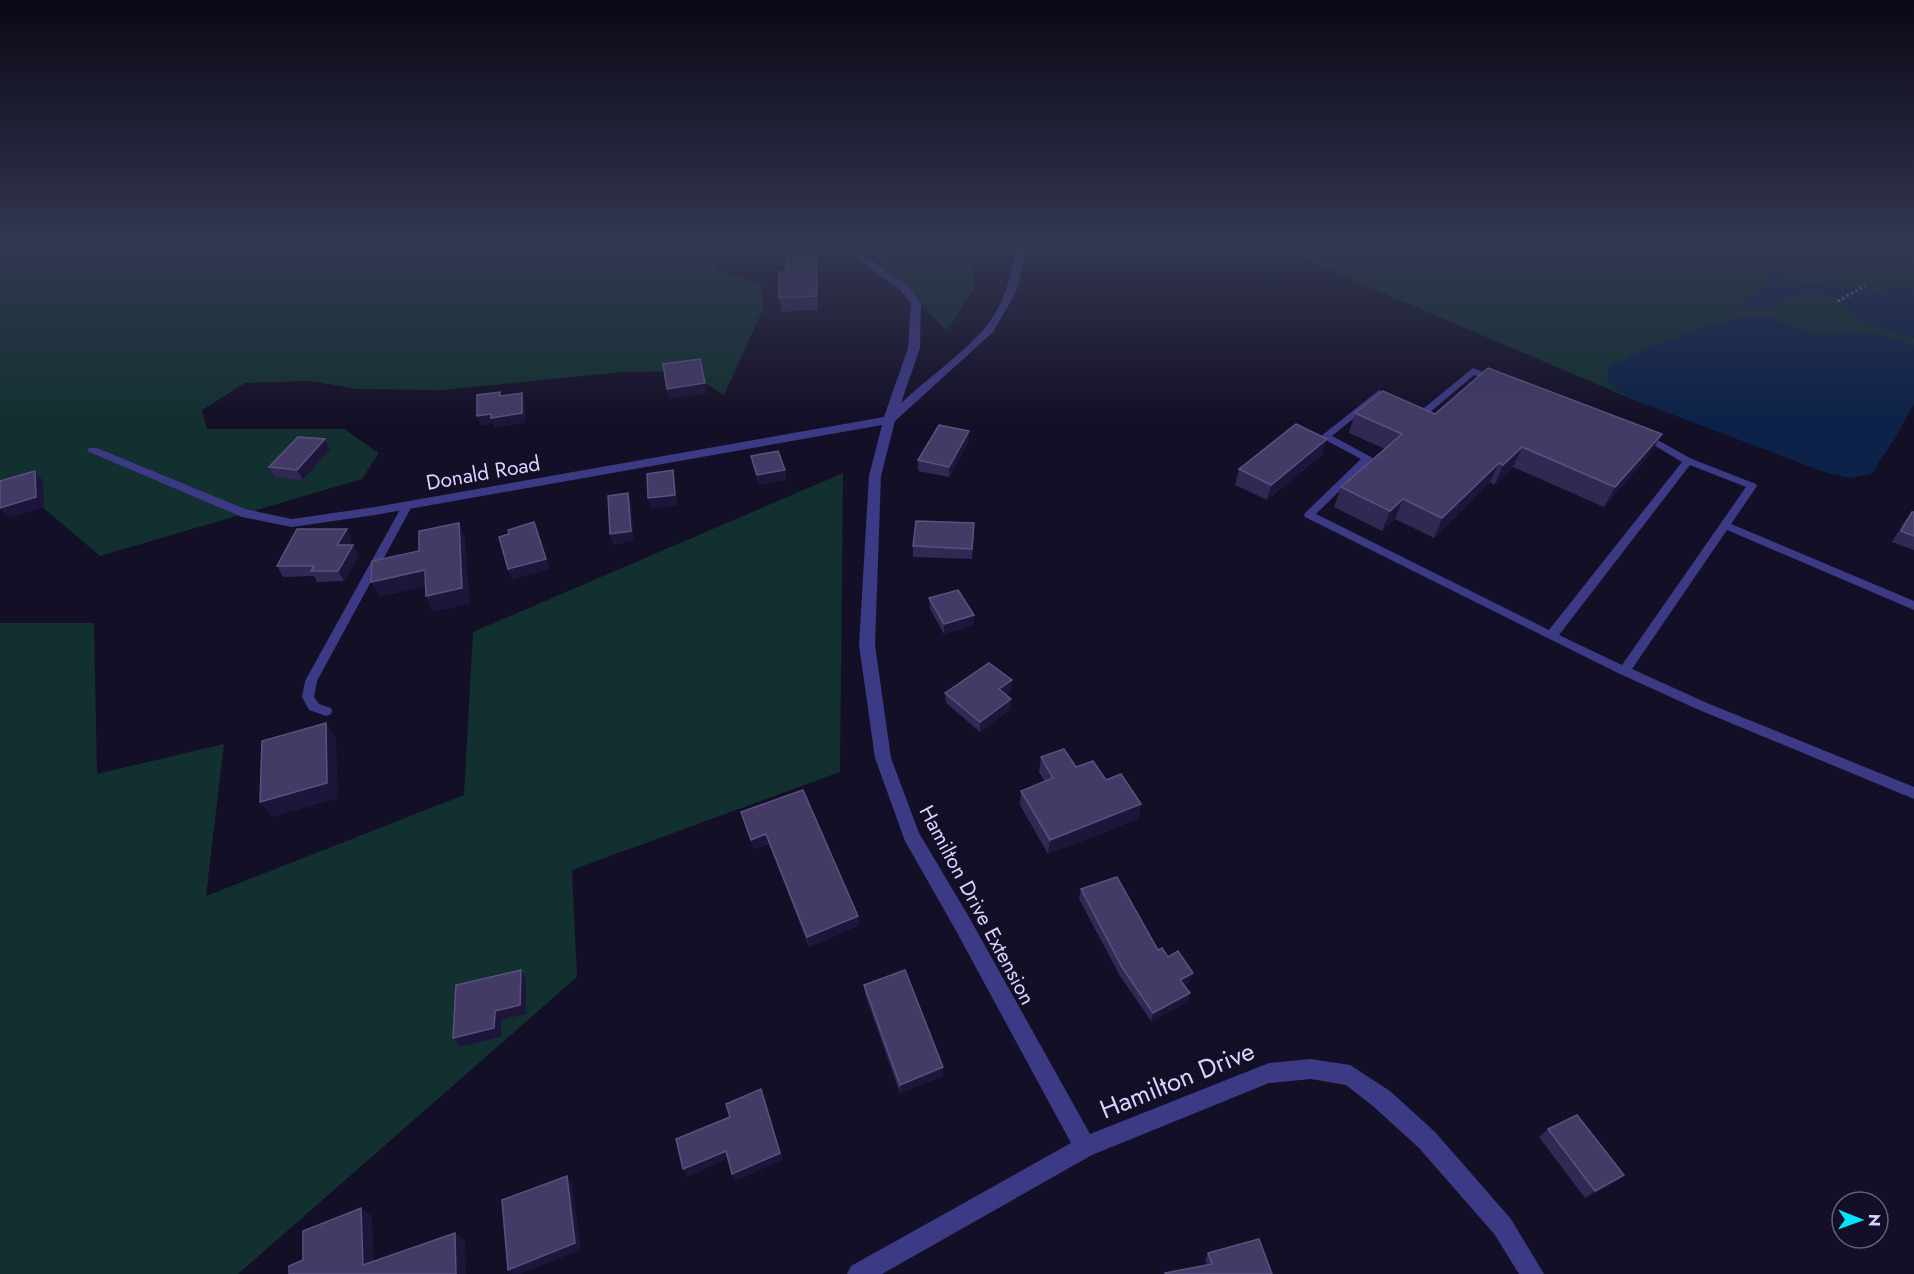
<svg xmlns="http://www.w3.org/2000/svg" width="1914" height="1274" font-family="Jost,sans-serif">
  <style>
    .green { fill: #12302f }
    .water { fill: #0c2248 }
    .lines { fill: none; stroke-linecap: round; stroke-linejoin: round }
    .path { stroke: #2fb8b0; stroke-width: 3; stroke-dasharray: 2 3; stroke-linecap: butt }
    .lane { fill: #3d3a85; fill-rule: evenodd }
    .street { fill: #3d3a85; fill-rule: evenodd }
    .wall { fill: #312854 }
    .shaded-wall { fill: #1d163a }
    .building { fill: #433a66; stroke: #5a527e; stroke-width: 1.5 }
    .labels { text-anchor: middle; stroke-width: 6; stroke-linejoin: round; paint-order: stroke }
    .street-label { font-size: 21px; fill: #d9d4ff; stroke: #130f26 }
    .near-street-label { font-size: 26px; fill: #d9d4ff; stroke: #130f26 }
  </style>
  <rect width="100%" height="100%" fill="#130f26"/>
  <g class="green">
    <polygon points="0,243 706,243 701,253 721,273 760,283 764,307 724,395 686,371 622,372 442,390 356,389 311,381 245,383 202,410 207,429 344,429 379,453 362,479 100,556 26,493 0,508"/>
    <polygon points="862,243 969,243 975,288 947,331"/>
    <polygon points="1266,243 1914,243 1914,404 1873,472 1851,478 1627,397"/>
    <polygon points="843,473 840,772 572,870 577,977 238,1274 0,1274 0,623 94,623 97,774 224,744 206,896 464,795 473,632"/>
  </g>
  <g class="water">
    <path d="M1768 273 1780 274 1806 285 1839 286 1878 292 1902 286H1914V338L1875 326 1845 308 1842 305V299L1816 294 1786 296 1783 303C1771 311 1754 314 1744 301 1754 290 1771 290 1768 273Z"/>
    <polygon points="1753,316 1772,318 1815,335 1874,333 1914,346 1914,403 1897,435 1871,474 1850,478 1824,472 1639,402 1619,392 1608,381 1608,367 1643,350 1710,325"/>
  </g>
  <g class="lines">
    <polyline class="path" points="1838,301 1865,286"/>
    <g class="lane">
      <polygon points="1473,368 1502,380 1497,383 1474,375 1428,414 1422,414 1410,408 1415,405 1424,408"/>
      <path d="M1379 390 1398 399 1393 402 1380 397 1332 436 1373 458 1316 514 1549 630 1682 462 1642 438 1640 436 1645 433 1692 459 1756 484 1757 486 1731 524 1914 601V610L1727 530 1632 669 1707 703 1914 787V799L1697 709 1620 674 1305 517 1304 515 1305 513 1361 459 1320 437ZM1690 465 1746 487 1622 665 1559 635Z"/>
      <polygon points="407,503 412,506 317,681 314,697 319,704 331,708 332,711 331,714 326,716 309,710 302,697 305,681 402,506"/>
    </g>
    <path class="street" d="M836 243H848L908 286 921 304 920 348 901 403C926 380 962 354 984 329 1004 306 1013 273 1016 243H1026L1024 263 1016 292 993 332 895 421 881 476 875 645 891 758 919 833 969 917 1090 1134 1269 1063 1311 1059 1350 1065 1390 1091 1435 1132 1511 1219 1544 1274H1519L1495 1235 1419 1148 1374 1107 1346 1085 1311 1079 1269 1083 1092 1155 882 1274H847L851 1266 1071 1143 955 929 905 841 875 758 859 645 869 476 882 425 375 515 292 527 242 517 87 451 89 448H97L245 509 292 519 375 507 884 417 908 348 911 304 900 290Z"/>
  </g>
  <g class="wall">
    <polygon points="816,257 817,271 818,310 781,312 779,298 786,272"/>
    <polygon points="1355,413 1435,414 1650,454 1604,507 1513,467 1494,485 1490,482 1434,538 1395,519 1382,531 1334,507 1341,487 1385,449 1349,433"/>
    <polygon points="969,431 969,441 949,477 918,471 918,460"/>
    <polygon points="330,449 303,480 275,477 269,467"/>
    <polygon points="1323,454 1267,500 1235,485 1239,469"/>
    <polygon points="751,456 785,470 786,480 759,485 753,466"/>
    <polygon points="1912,512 1914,512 1914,550 1892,542 1904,522"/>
    <polygon points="974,533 972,559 913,557 913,546"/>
    <polygon points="352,539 349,545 359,555 344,581 317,582 314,576 283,577 277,566"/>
    <polygon points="929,598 974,625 944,634 930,609"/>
    <polygon points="1011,691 1006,694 1011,709 980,732 946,703 945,693"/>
    <polygon points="1041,757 1076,767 1106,780 1141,804 1138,819 1048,854 1020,805 1021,791 1045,782 1039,772"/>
    <polygon points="741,812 858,916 859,925 809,947 769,844 754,849 744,822"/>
    <polygon points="1081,889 1168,957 1190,982 1184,985 1190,993 1187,1002 1151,1021 1120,976 1079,899"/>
    <polygon points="864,985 943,1076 900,1093 865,994"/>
    <polygon points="1548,1129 1624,1175 1614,1183 1585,1198 1539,1137"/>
    <polygon points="1208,1253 1272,1274 1165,1274 1165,1273 1207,1265 1205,1259"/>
  </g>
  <g class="shaded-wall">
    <polygon points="816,257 817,271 818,310 817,296"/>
    <polygon points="705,383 707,393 669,399 667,389"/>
    <polygon points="522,393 525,403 526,423 495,428 493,424 481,426 477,416"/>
    <polygon points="969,431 969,441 949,477 949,467"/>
    <polygon points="1662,434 1650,454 1604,507 1615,487"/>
    <polygon points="325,439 330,449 303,480 297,470"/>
    <polygon points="1327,439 1323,454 1267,500 1271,485"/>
    <polygon points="1522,447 1513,467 1494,485 1503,465"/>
    <polygon points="1499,463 1490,482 1434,538 1442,518"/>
    <polygon points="673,470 675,480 677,505 651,509 648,498"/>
    <polygon points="785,470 786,480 759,485 757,475"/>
    <polygon points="35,471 43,481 44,507 8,518 0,509 0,508"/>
    <polygon points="628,493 631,503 634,541 613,545 610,534"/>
    <polygon points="1403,499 1395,519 1382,531 1390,511"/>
    <polygon points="459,523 465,538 470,604 433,612 426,596"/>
    <polygon points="347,529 352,539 343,555 337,545"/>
    <polygon points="538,532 550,569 512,580 508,569"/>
    <polygon points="353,545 359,555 344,581 338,571"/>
    <polygon points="425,570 432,585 380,597 371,582"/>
    <polygon points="974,615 974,625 944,634 944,624"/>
    <polygon points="1012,680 1011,691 999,699 999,689"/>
    <polygon points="1011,699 1011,709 980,732 980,722"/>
    <polygon points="326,723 336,738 338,798 272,817 260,802"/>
    <polygon points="1141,804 1138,819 1048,854 1050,840"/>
    <polygon points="766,834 769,844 754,849 751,840"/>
    <polygon points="858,916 859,925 809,947 807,937"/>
    <polygon points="521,970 526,979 526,1014 501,1020 501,1037 460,1047 453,1038 495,1011"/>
    <polygon points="1193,973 1190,982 1177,989 1180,980"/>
    <polygon points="1190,993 1187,1002 1151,1021 1153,1013"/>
    <polygon points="943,1067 943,1076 900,1093 900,1085"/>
    <polygon points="764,1097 783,1160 735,1181 732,1174"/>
    <polygon points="726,1151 729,1158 687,1177 683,1169"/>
    <polygon points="1624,1175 1614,1183 1585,1198 1595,1191"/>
    <polygon points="567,1176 572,1183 581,1250 520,1274 513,1274 508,1270"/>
    <polygon points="361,1208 372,1216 374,1273 363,1265"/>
    <polygon points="455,1233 465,1241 466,1274 456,1274"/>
  </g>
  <g class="building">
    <polygon points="816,257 817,296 779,298 779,272 786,272 786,258"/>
    <polygon points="700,359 705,383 667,389 663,364"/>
    <polygon points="1488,368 1662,434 1615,487 1522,447 1503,465 1499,463 1442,518 1403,499 1390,511 1341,487 1402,434 1355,413 1383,391 1435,414"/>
    <polygon points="500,392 500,396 522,393 522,413 491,418 491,414 477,416 477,395"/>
    <polygon points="1296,424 1327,439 1271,485 1239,469"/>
    <polygon points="939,425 969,431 949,467 918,460"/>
    <polygon points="298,437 325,439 297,470 269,467"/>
    <polygon points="778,451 785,470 757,475 751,456"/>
    <polygon points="673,470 675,495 648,498 647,474"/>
    <polygon points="35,471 36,497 0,508 0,481"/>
    <polygon points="628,493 631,531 610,534 608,496"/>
    <polygon points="1912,512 1914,512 1914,536 1901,531"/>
    <polygon points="916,521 974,523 972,549 913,546"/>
    <polygon points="534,522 546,559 508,569 499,537 509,534 508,530"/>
    <polygon points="459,523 462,588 426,596 425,570 371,582 372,561 419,551 419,531"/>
    <polygon points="297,529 347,529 337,545 353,545 338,571 311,571 314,566 277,566"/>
    <polygon points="958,590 974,615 944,624 929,598"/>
    <polygon points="989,663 1012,680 999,689 1011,699 980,722 945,693"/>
    <polygon points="326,723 327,783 260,802 262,741"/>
    <polygon points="1064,749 1076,767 1093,761 1106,780 1121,774 1141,804 1050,840 1021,791 1053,778 1041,757"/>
    <polygon points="803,790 858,916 807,937 766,834 751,840 741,812"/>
    <polygon points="1117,877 1158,950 1162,948 1168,957 1178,951 1193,973 1180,980 1190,993 1153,1013 1122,967 1081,889"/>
    <polygon points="521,970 520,1005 495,1011 494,1028 453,1038 456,985"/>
    <polygon points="905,970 943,1067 900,1085 864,985"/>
    <polygon points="761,1089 780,1153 732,1174 726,1151 683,1169 676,1139 730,1117 726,1104"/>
    <polygon points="1577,1115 1624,1175 1595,1191 1548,1129"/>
    <polygon points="567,1176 575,1243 508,1270 502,1200"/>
    <polygon points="361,1208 363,1265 455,1233 456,1274 289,1274 289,1266 303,1260 303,1231"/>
    <polygon points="1259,1239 1272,1274 1165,1274 1165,1273 1212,1264 1208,1253"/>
  </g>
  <linearGradient id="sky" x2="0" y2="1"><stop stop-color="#0a0815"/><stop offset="0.58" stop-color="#333752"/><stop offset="1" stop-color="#333752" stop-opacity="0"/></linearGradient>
  <rect width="1914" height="422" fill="url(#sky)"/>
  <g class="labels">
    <g class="street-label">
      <text transform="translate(483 473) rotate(-10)" y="7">Donald Road</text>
      <text transform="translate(977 905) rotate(62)" y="7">Hamilton Drive Extension</text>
    </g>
    <g class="near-street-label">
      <text transform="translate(1177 1080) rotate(-22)" y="9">Hamilton Drive</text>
    </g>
  </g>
  <g transform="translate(1860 1220) rotate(91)"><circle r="28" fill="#130f26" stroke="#625e7d" stroke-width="1.5"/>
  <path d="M0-4.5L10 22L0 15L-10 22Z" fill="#00e5ff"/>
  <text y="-9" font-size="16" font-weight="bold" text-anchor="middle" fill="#d9d4ff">N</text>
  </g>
</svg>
